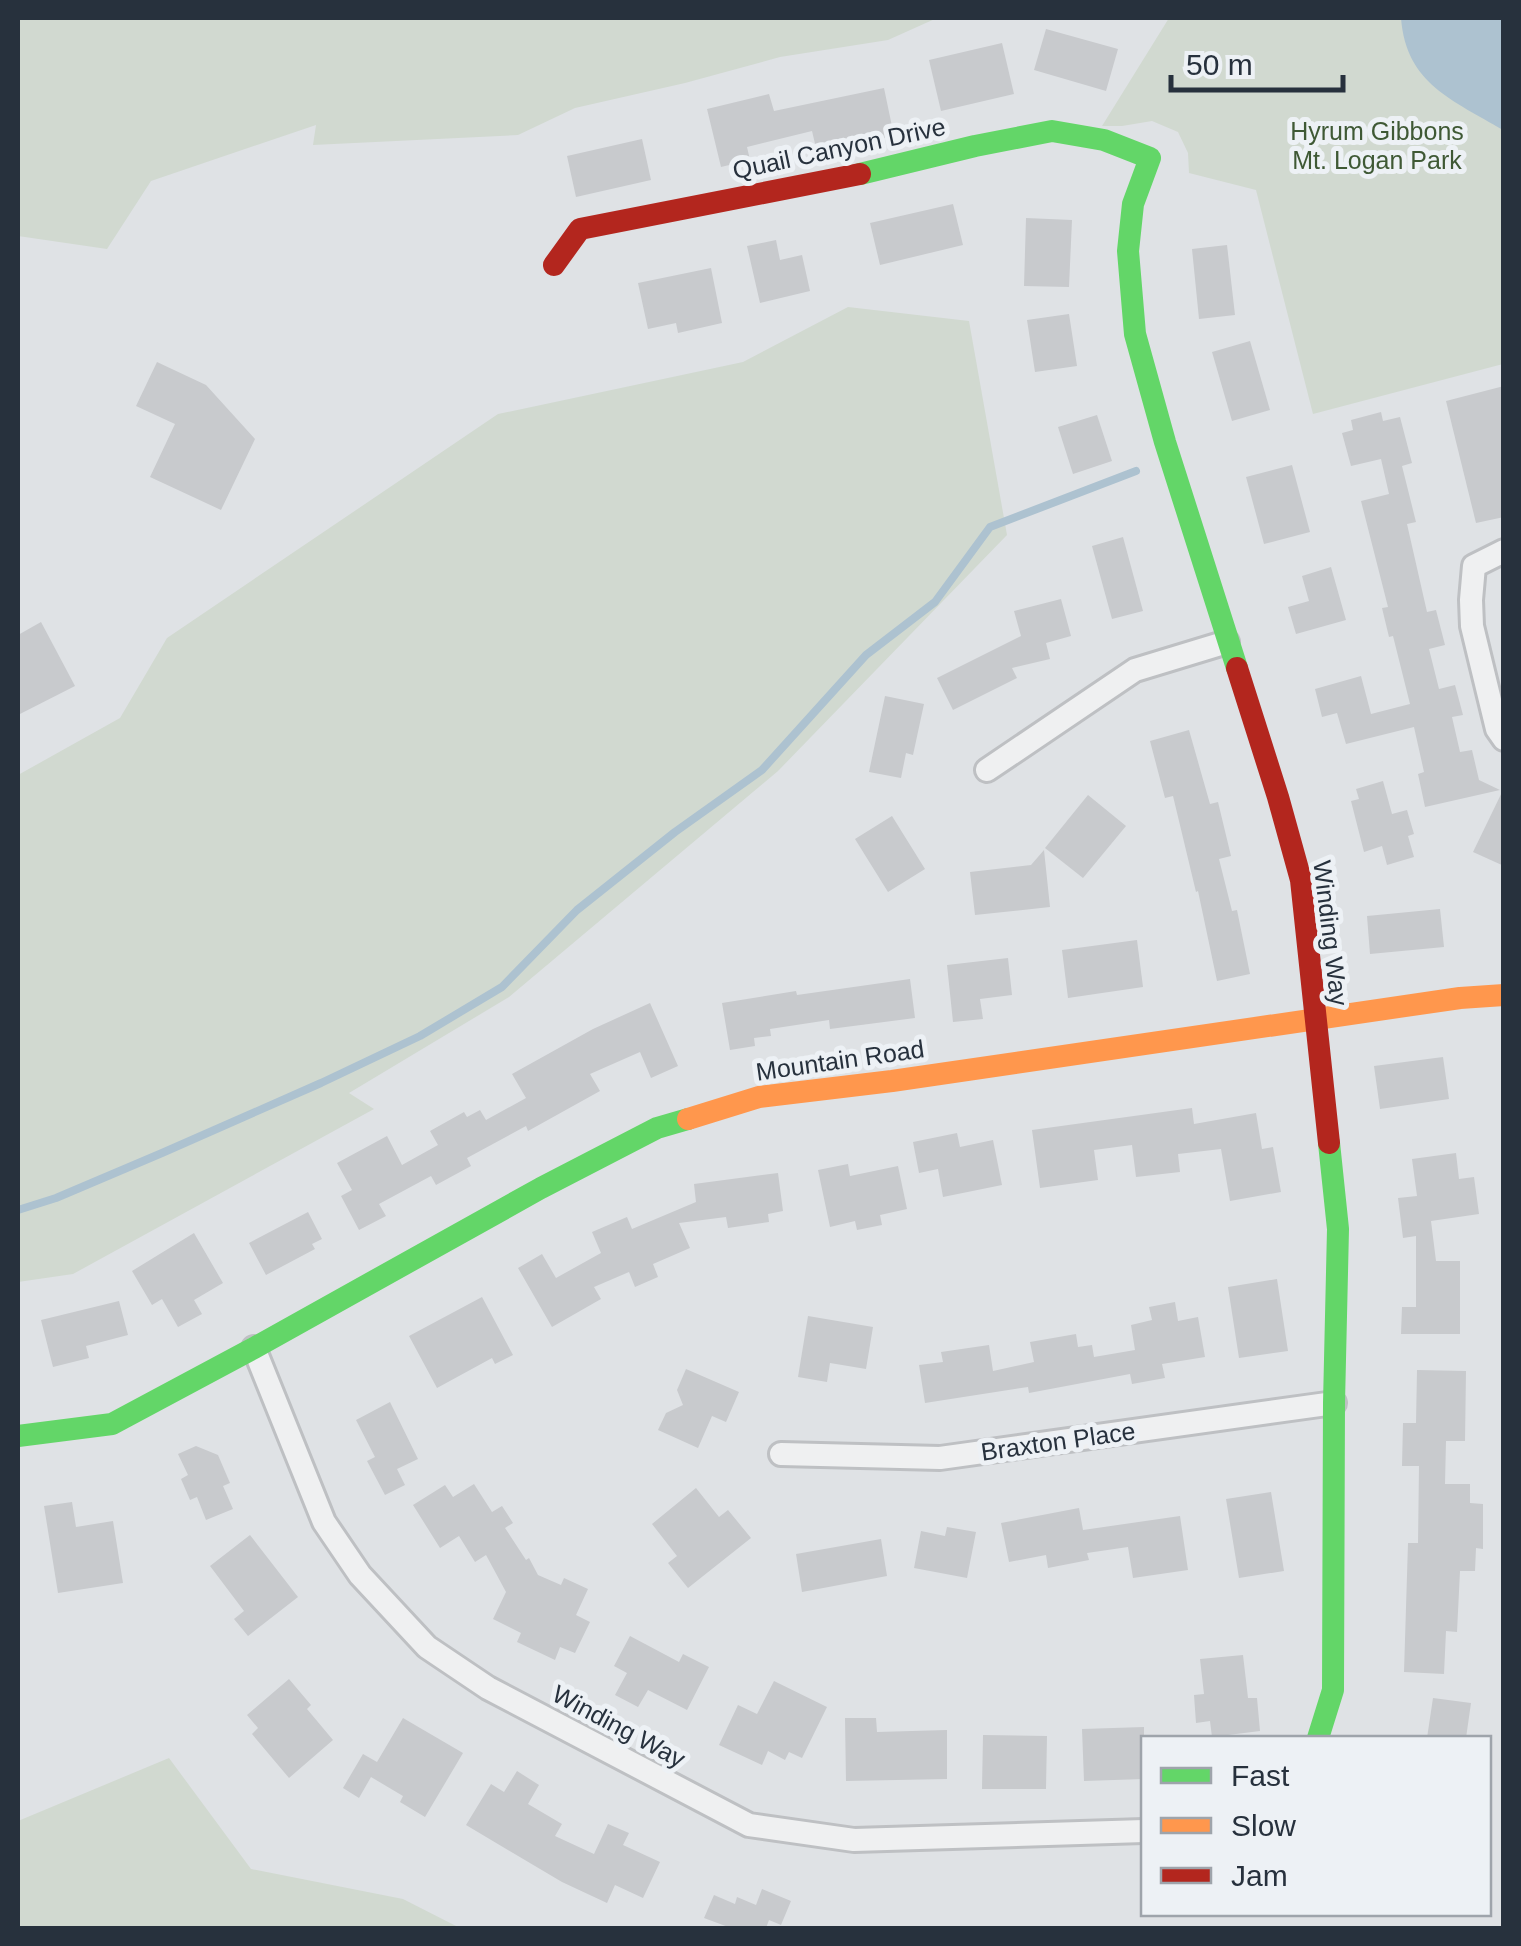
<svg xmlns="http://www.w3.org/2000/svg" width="1521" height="1946" font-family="Arial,sans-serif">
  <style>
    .green { fill: #d1d9d0 }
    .water { fill: #adc2d0 }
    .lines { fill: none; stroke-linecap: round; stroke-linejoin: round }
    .stream { stroke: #adc2d0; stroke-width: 8 }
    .building { fill: #c8cacd }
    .street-casing { stroke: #bec0c3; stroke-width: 28 }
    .street { stroke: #eff0f1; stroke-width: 22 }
    .fast { stroke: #63d668; stroke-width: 22 }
    .slow { stroke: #ff974d; stroke-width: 22 }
    .jam { stroke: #b3261e; stroke-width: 22 }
    .labels { text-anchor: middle; stroke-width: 10; stroke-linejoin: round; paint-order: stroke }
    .park-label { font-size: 25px; fill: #3f5935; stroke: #edf1f5 }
    .street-label { font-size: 25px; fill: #27313d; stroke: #edf1f5 }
  </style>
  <rect width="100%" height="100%" fill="#dfe2e5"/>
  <g class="green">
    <polygon points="18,18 937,18 888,40 780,57 685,83 575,108 518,135 313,145 316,125 151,181 107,249 18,236"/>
    <polygon points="1169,18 1503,18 1503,364 1313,414 1256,190 1189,173 1188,153 1178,132 1152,121 1122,126 1102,126"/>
    <polygon points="848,307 969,321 1007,535 778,771 509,997 349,1093 374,1109 73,1274 18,1282 18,775 120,718 167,638 498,414 743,362"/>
    <polygon points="169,1758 251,1869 403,1899 460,1928 18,1928 18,1821"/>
  </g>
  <path class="water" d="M1401 18H1503V130C1453 100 1406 84 1401 18Z"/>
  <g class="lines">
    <polyline class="stream" points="18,1210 56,1198 162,1153 321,1083 420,1036 502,987 577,910 675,832 762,770 866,655 935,602 990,527 1136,471"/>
  </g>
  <g class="building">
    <polygon points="1046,29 1118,49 1106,91 1034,70"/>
    <polygon points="1002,43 1014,94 941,111 929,60"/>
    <polygon points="884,88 894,136 817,152 812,131 747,147 750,160 721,167 707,109 769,94 774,111"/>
    <polygon points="642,139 651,180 576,197 567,156"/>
    <polygon points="953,204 963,245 880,265 870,223"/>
    <polygon points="1026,218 1072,220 1069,287 1024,286"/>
    <polygon points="776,240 780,260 802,255 810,291 760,303 747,246"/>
    <polygon points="1227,245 1235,315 1199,319 1192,249"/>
    <polygon points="711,268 722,323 678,333 676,323 648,329 638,283"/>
    <polygon points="1069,314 1077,366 1035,372 1027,320"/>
    <polygon points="1250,341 1270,410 1232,421 1212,352"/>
    <polygon points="157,362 206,385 255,439 221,510 150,477 175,424 136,406"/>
    <polygon points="1504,386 1504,517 1476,523 1446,401"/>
    <polygon points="1381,412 1383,421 1400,417 1412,463 1402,466 1416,522 1407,524 1427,612 1436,610 1445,645 1429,649 1439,689 1455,685 1463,715 1452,717 1460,752 1472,750 1479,780 1500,790 1425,807 1418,774 1424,772 1414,727 1346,744 1337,713 1322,717 1315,689 1361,676 1371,714 1410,704 1393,636 1389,637 1382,608 1388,607 1361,501 1389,494 1381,459 1351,466 1342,433 1353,430 1351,420"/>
    <polygon points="1097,415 1112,461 1073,474 1058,427"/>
    <polygon points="1292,465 1310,532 1264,544 1246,477"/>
    <polygon points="1123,537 1143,611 1112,619 1092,546"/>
    <polygon points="1331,567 1346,620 1296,634 1288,607 1309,601 1302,576"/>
    <polygon points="1061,599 1071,636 1046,643 1050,659 1012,668 1017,678 953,710 937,678 1021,636 1014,611"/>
    <polygon points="41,622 75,686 18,715 18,635"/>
    <polygon points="885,696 924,704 913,755 906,753 901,778 869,772"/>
    <polygon points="1189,730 1210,804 1218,802 1231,856 1219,859 1232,911 1237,910 1250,974 1217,981 1198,891 1196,892 1173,796 1165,798 1150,741"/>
    <polygon points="1383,781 1392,814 1407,810 1414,834 1408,836 1414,857 1387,865 1382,846 1364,852 1351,801 1359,799 1356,789"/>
    <polygon points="1504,788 1504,866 1473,852"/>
    <polygon points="1088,795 1126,826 1083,878 1045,848"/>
    <polygon points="892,816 925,869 888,892 855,839"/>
    <polygon points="1044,850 1050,907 975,915 970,872 1031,865"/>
    <polygon points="1440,909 1444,947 1370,954 1367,916"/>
    <polygon points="1137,940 1143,987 1068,998 1062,950"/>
    <polygon points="1008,958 1012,995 980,999 983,1019 953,1022 947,965"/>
    <polygon points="910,979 915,1018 830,1029 829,1020 770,1029 771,1036 754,1038 755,1046 730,1050 722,1003 796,991 797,995"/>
    <polygon points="650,1003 678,1066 651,1078 640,1052 590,1074 600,1091 528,1131 526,1126 467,1158 471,1166 436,1185 431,1176 379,1204 386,1216 359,1230 341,1196 352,1190 337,1163 387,1136 402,1165 438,1145 430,1131 464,1112 467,1117 480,1110 486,1120 526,1098 512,1074 593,1029"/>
    <polygon points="1443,1057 1449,1099 1380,1109 1374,1066"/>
    <polygon points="1192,1108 1194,1124 1256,1113 1262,1149 1273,1147 1281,1192 1230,1201 1221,1149 1178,1154 1180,1172 1136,1177 1132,1145 1094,1150 1098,1180 1040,1188 1032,1130"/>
    <polygon points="957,1133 960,1147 993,1140 1002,1185 943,1197 938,1169 919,1173 913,1142"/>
    <polygon points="1456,1153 1459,1179 1474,1177 1479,1214 1431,1221 1436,1261 1460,1261 1460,1334 1401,1334 1402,1307 1416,1307 1416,1236 1403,1238 1398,1198 1417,1196 1412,1159"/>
    <polygon points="848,1164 850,1176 898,1166 907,1209 880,1215 882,1225 857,1230 855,1221 830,1227 818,1170"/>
    <polygon points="778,1173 783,1211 768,1214 769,1222 728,1228 726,1217 679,1223 690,1248 653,1264 658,1277 635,1287 629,1272 594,1287 601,1299 552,1327 518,1268 542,1254 556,1278 601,1253 592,1232 627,1217 632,1229 696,1202 694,1184"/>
    <polygon points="308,1212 322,1239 312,1244 315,1249 266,1275 249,1243"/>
    <polygon points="194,1233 223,1283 194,1300 202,1314 178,1327 162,1299 152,1305 132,1271"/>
    <polygon points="1277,1279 1288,1351 1239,1358 1228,1287"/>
    <polygon points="482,1297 513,1355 495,1364 492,1358 437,1388 409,1336"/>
    <polygon points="119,1301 128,1335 86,1346 89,1358 53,1367 41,1320"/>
    <polygon points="1175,1302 1178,1321 1198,1317 1205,1357 1162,1364 1165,1378 1132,1384 1130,1374 1029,1393 1028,1387 925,1403 919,1365 943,1362 941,1352 989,1345 993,1371 1034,1362 1030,1342 1076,1334 1078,1347 1092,1345 1094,1357 1135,1350 1131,1325 1152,1320 1149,1307"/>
    <polygon points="808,1316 873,1327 866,1369 830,1363 827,1382 798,1377"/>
    <polygon points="686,1369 739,1392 726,1422 712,1416 698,1448 658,1430 666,1413 683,1405 677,1390"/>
    <polygon points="1417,1370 1466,1371 1465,1441 1446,1441 1445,1484 1470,1484 1470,1503 1483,1504 1483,1549 1476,1548 1475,1571 1460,1571 1457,1632 1446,1631 1444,1674 1404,1672 1408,1543 1418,1543 1419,1466 1402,1466 1403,1423 1416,1423"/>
    <polygon points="390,1402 418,1459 397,1469 405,1485 385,1495 367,1461 375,1457 356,1420"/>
    <polygon points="196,1446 218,1455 230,1483 223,1486 233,1509 206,1520 197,1497 190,1500 181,1479 188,1475 178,1454"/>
    <polygon points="474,1484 492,1512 502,1506 513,1523 505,1528 526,1560 529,1558 538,1575 561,1585 564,1578 588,1589 576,1615 590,1622 575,1653 560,1647 555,1660 517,1642 521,1633 493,1619 506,1592 486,1555 475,1562 459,1536 440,1548 413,1505 445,1485 453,1497"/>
    <polygon points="696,1488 719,1517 728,1510 751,1538 688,1588 668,1563 677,1556 652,1524"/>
    <polygon points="1271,1492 1284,1571 1239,1578 1226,1499"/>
    <polygon points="72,1502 76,1527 113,1521 123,1583 58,1593 44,1506"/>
    <polygon points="1079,1508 1083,1530 1180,1516 1188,1570 1133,1578 1128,1547 1087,1553 1089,1560 1048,1568 1046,1555 1009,1562 1001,1523"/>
    <polygon points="947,1527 976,1532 967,1578 914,1568 921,1531 945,1536"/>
    <polygon points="250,1535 298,1597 248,1636 234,1619 244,1611 210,1566"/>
    <polygon points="881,1539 887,1576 802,1592 796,1554"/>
    <polygon points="630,1636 679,1662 683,1654 709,1667 687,1710 648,1690 638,1707 615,1695 627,1673 614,1666"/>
    <polygon points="1243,1655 1248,1698 1257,1698 1260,1731 1212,1737 1210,1721 1196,1723 1194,1695 1204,1694 1200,1659"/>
    <polygon points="289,1679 311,1705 307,1709 333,1740 289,1778 252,1734 258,1728 247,1715"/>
    <polygon points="774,1681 827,1707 802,1758 789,1752 785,1760 768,1751 762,1765 719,1745 738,1705 757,1714"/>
    <polygon points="1433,1698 1471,1703 1466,1738 1427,1738"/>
    <polygon points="403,1718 463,1753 425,1817 400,1802 403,1796 371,1777 359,1798 343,1788 363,1754 377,1762"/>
    <polygon points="845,1718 876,1718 877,1732 947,1730 947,1779 846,1781"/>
    <polygon points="1144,1727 1144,1779 1084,1781 1082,1729"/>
    <polygon points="983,1735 1047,1736 1046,1789 982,1789"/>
    <polygon points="517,1771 539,1785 528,1804 562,1824 555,1836 594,1854 608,1824 629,1833 623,1845 660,1862 643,1898 615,1885 607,1903 562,1882 466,1825 491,1784 504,1792"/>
    <polygon points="762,1889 791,1901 781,1925 769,1920 766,1928 731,1928 704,1918 714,1895 735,1904 737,1897 756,1905"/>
  </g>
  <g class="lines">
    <g class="street-casing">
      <g id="street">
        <polyline points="1504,551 1474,566 1471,600 1472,626 1497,729 1504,739"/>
        <polyline points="987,770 1135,670 1227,642"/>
        <polyline points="254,1348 324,1522 360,1575 427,1647 488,1688 749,1825 854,1840 1144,1831"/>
        <polyline points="781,1454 940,1458 1334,1403"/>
      </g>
    </g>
    <use href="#street" class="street"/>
    <g class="fast">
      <polyline points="860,174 975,146 1052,131 1104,140 1150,158 1133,204 1128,251 1135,334 1165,442 1237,668"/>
      <polyline points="18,1436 112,1424 254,1348 541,1188 657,1128 688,1119"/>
      <polyline points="1318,1738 1333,1690 1334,1403 1338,1229 1329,1143"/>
    </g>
    <polyline class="slow" points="688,1119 759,1097 892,1081 1460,998 1504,995"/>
    <g class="jam">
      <polyline points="554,265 580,229 860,174"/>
      <polyline points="1237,668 1278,797 1301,880 1329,1143"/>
    </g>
  </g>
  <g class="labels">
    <g class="park-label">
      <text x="1377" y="140">Hyrum Gibbons<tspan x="1377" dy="29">Mt. Logan Park</tspan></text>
    </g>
    <g class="street-label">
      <text transform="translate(839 148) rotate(-12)" y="9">Quail Canyon Drive</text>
      <text transform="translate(1331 933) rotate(83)" y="9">Winding Way</text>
      <text transform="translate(840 1060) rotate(-8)" y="9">Mountain Road</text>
      <text transform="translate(1058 1441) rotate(-8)" y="9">Braxton Place</text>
      <text transform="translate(619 1726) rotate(28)" y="9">Winding Way</text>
    </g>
  </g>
  <rect width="1521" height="1946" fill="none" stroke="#27313d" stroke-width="40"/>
  <rect x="1141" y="1736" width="350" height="180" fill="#edf1f5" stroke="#9ea4ab" stroke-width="2.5"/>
  <rect x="1161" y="1768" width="50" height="15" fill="#63d668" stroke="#9ea4ab" stroke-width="2.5"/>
  <text x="1231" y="1786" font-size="30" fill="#27313d">Fast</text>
  <rect x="1161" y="1818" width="50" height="15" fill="#ff974d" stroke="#9ea4ab" stroke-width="2.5"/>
  <text x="1231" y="1836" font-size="30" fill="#27313d">Slow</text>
  <rect x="1161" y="1868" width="50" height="15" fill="#b3261e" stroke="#9ea4ab" stroke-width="2.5"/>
  <text x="1231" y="1886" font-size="30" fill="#27313d">Jam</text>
  <path d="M1171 75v15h172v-15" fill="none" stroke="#27313d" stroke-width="5"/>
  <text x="1186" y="75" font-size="30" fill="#27313d" stroke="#edf1f5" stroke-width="8" paint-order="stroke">50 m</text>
</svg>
